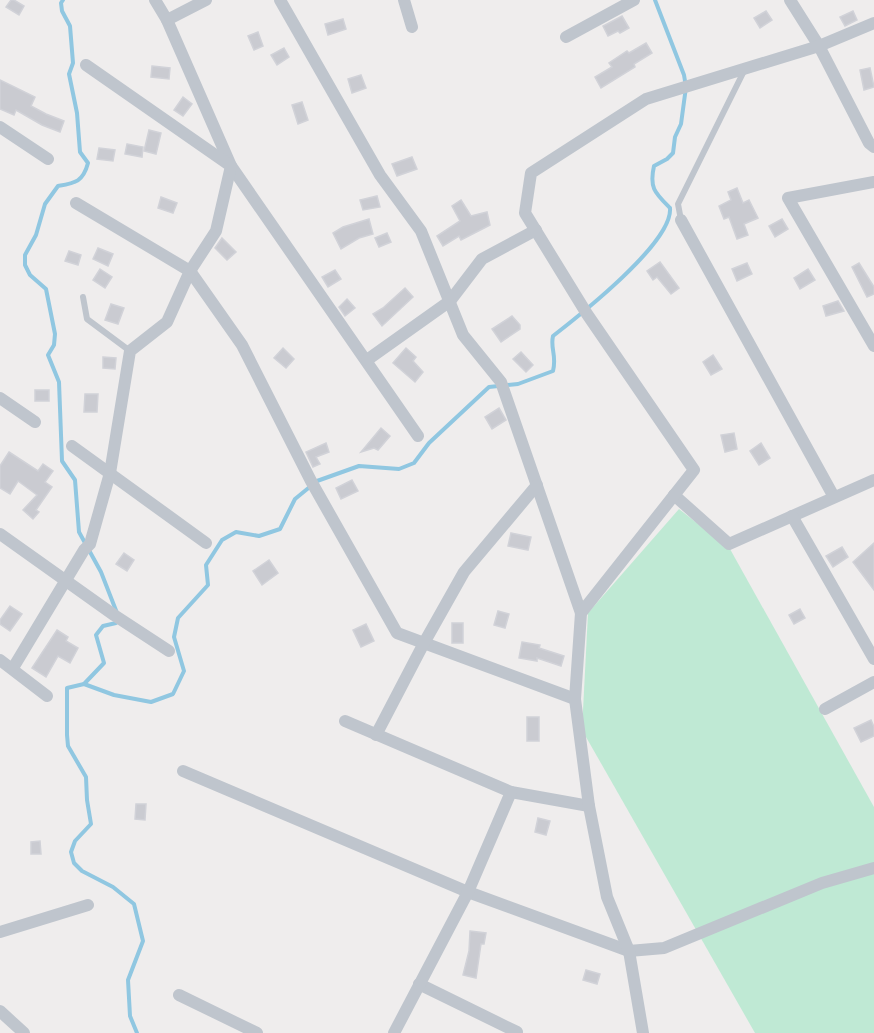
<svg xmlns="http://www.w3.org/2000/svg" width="874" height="1033" font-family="'Varela Round',sans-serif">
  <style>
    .green { fill: #bfe9d4 }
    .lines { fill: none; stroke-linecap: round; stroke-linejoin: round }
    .stream { stroke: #90c7e1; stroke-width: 4 }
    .building { fill: #cacbd1; stroke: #d1d2d8; stroke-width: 1.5 }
    .service { stroke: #bfc5cd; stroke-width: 6 }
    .minor { stroke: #bfc5cd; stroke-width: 12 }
  </style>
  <rect width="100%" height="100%" fill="#efeded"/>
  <polygon class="green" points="679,509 730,549 874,807 874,1033 755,1033 582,730 588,613"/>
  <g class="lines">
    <g class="stream">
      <path d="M63 0 61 3 62 11 70 26 73 63 69 74 77 113 80 152 88 163C83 182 75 183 58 186L45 204 36 235 25 255V265L30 275 46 289 55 334 54 345 48 355 59 382 62 461 75 480 79 532 101 572 117 613"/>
      <polyline points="116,620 116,623 103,626 96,635 104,663 84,684 67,688 67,735 68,746 86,777 87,800 91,824 75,841 71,852 74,863 82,871 113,887 134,904 143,941 128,980 130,1016 137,1033"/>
      <path d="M84 684 114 695 151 702 173 694 184 671 174 637 178 618 208 585 206 565 222 540 236 532 259 536 280 529 295 499 317 481 359 466 399 469 414 463 429 443 489 387 518 384 553 371C557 355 550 349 553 336 580 315 673 242 670 208 655 193 649 188 654 166L667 159 673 153 675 137 681 124 686 87 684 75 655 0"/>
    </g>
  </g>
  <g class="building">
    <polygon points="11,0 14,0 24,6 19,15 6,7"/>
    <polygon points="766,11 772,20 760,28 754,18"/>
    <polygon points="853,11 857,20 845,26 840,17"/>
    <polygon points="622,16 629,28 620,33 618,31 608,36 603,26"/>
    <polygon points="343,19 346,29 328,35 325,24"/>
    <polygon points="258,32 263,46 254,50 248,36"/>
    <polygon points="646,43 652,53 634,64 635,67 601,88 595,77 612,67 609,63 627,51 629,53"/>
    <polygon points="284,48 289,57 277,65 271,55"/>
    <polygon points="152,66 170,68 169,79 151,77"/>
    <polygon points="870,68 874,87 864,90 860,70"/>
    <polygon points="361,75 366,88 352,93 348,79"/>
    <polygon points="0,80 35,97 31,106 46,114 64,121 60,132 42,125 16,110 14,115 0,109"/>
    <polygon points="183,97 192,104 183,116 174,110"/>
    <polygon points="302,102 308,120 298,124 292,105"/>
    <polygon points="149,130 161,133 156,154 144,151"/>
    <polygon points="127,144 143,147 142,157 125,154"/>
    <polygon points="99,148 115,150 113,161 97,159"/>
    <polygon points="412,157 417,169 397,176 392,164"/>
    <polygon points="737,188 743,203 749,200 758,218 744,224 748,235 737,239 729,217 724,219 719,206 731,200 728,192"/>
    <polygon points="377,196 380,207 363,210 360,200"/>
    <polygon points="161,197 177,203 173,213 158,208"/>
    <polygon points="461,200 471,216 487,212 490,225 461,240 459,236 443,246 437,236 460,221 452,206"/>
    <polygon points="369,219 373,234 359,238 341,249 333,233 343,227"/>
    <polygon points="782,219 788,229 775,237 769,226"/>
    <polygon points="387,233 391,242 379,247 375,238"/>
    <polygon points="222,238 236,252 227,260 215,248"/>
    <polygon points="98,248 113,254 108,266 93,259"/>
    <polygon points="69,251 81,255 78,265 65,261"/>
    <polygon points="660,262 679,288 671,294 657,277 653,280 647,271"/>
    <polygon points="747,263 752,274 737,281 732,269"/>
    <polygon points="859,263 874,287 874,294 867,297 852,267"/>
    <polygon points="100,269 112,277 105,288 93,280"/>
    <polygon points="808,269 815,280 800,289 794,278"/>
    <polygon points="335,270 341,279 328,287 322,277"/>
    <polygon points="405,288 413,297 382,326 373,314 383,308"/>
    <polygon points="347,299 355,308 345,316 339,307"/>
    <polygon points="838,301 844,311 826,316 823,306"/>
    <polygon points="111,304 124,308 118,324 105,320"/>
    <polygon points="512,316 520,325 520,329 501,342 492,329"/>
    <polygon points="283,348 294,359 286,368 274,358"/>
    <polygon points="406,348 416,357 413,361 423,372 415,382 393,363"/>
    <polygon points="521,352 533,365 526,372 513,359"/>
    <polygon points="713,355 722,369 711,375 703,362"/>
    <polygon points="103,357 116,358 115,369 103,368"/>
    <rect x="35" y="390" width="14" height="11"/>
    <polygon points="85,394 98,394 97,412 84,412"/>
    <polygon points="499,408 506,420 492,429 485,417"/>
    <polygon points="381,428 390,436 378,450 374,448 361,452"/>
    <polygon points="734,433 737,449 725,452 721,435"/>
    <polygon points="326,443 329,452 316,457 320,464 313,467 306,452"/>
    <polygon points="761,443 770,458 759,465 750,451"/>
    <polygon points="9,452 38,471 43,464 53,471 45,482 52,487 36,510 39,512 33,519 23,510 37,495 18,481 10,494 0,488 0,466"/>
    <polygon points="352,480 358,491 341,499 336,488"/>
    <polygon points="511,533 531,537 528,550 508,546"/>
    <polygon points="874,543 874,590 853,562"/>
    <polygon points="842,547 848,557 833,567 826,556"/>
    <polygon points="124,553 134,560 127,571 116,564"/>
    <polygon points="269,560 278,573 262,585 253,571"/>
    <polygon points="10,606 22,614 10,631 0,624 0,620"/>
    <polygon points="800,609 805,618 794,624 789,615"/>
    <polygon points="498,611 509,614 505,628 494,625"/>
    <rect x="452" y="623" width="11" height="20"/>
    <polygon points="366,624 374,641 361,647 353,630"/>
    <polygon points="57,630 68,637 66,641 78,648 70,663 58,656 46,677 32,668"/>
    <polygon points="522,642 540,645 539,648 564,656 561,666 537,658 537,661 519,658"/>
    <rect x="527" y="717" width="12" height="24"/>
    <polygon points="871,720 874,727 874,736 861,742 854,728"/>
    <polygon points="136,804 146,804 145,820 135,819"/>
    <polygon points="538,818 550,821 546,835 535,832"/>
    <polygon points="40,841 41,854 31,854 31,842"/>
    <polygon points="470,931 486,933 484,944 481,944 476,978 463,975 469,951"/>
    <polygon points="586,970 600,974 597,984 583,980"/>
  </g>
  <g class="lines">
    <g class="service">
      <polyline points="681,220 678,204 745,69"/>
      <polyline points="83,297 87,319 130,351"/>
    </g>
    <g class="minor">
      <polyline points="155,0 167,20 231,166 418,436"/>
      <polyline points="280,0 380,175 421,231 463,335 501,382 581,613"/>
      <polyline points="404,0 412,27"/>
      <polyline points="790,0 819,46 869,143 874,147"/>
      <polyline points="167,20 206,0"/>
      <polyline points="566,37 634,0"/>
      <polyline points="0,127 48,159"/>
      <polyline points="874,182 788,198 874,346"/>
      <polyline points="76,203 190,271 242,345 311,481 397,633 575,699"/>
      <polyline points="681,220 834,497"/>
      <polyline points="367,360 450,301 482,259 536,230"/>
      <polyline points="0,398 35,422"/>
      <polyline points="72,446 206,543"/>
      <polyline points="674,495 729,544 874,480"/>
      <polyline points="792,516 874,659"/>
      <polyline points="0,534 114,615 169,651"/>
      <polyline points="0,660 47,696"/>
      <polyline points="13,668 84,550 90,544 110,473 130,351 167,322 190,271 216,231 231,166 86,65"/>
      <polyline points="825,709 874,682"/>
      <polyline points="345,721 511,792 589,806"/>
      <polyline points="376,735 424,643 464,572 537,485"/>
      <polyline points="183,771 468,892 629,951 664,948 822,883 874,868"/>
      <polyline points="0,932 88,905"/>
      <polyline points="419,984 517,1032"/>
      <polyline points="179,995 257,1033"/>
      <polyline points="0,1011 24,1033"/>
      <polyline points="394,1033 468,892 511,792"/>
      <polyline points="643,1033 629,951 607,897 589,806 575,699 581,613 694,470 587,314 525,213 531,173 646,99 819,46 874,23"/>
    </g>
  </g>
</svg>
